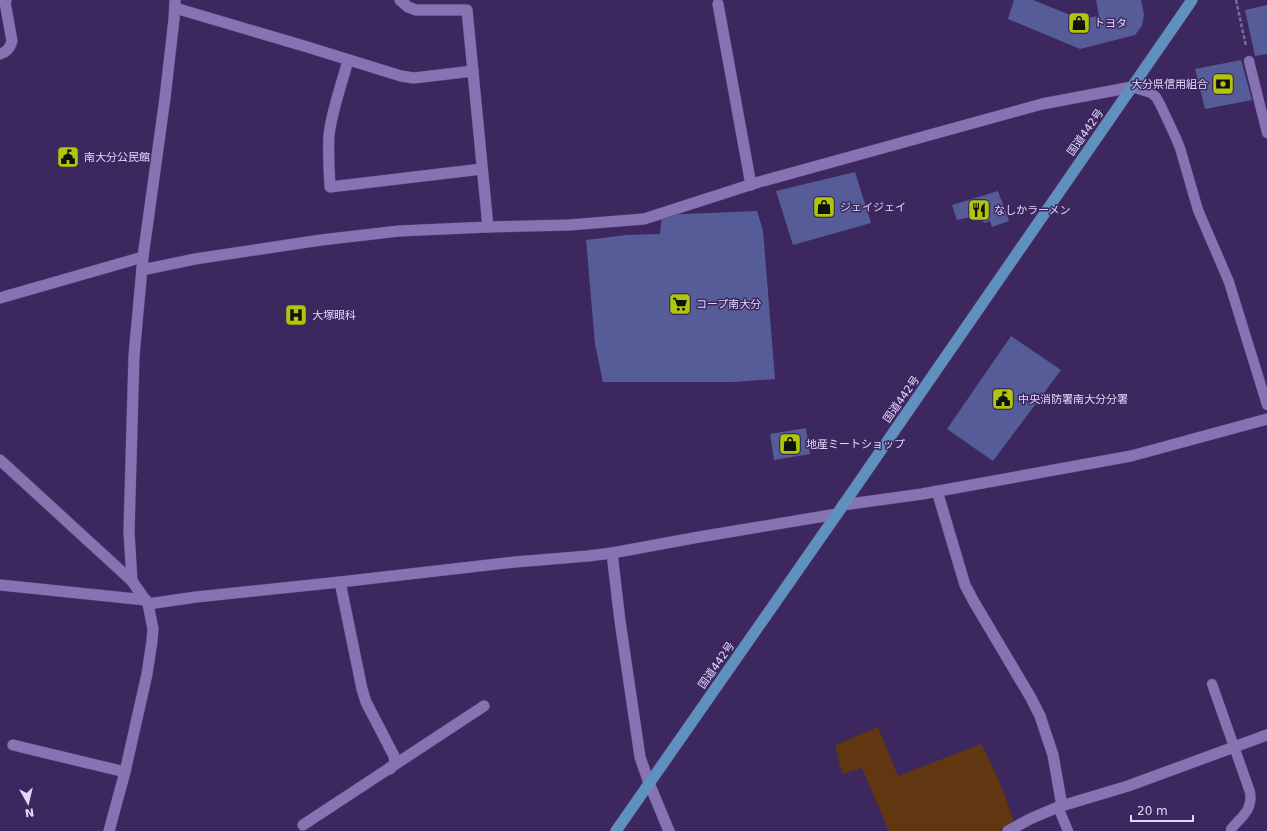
<svg xmlns="http://www.w3.org/2000/svg" width="1267" height="831" font-family="'DejaVu Sans','Noto Sans JP',sans-serif">
  <style>
    .green { fill: #613712 }
    .building { fill: #565c98 }
    .lines { fill: none; stroke-linecap: round; stroke-linejoin: round }
    .service-casing { stroke: #554172; stroke-width: 11 }
    .minor-casing { stroke: #554172; stroke-width: 12 }
    .trunk-casing { stroke: #554172; stroke-width: 12 }
    .path { stroke: #7a6a99; stroke-width: 2.5; stroke-dasharray: 4 2; stroke-linecap: butt }
    .service { stroke: #8773b2; stroke-width: 10 }
    .minor { stroke: #8773b2; stroke-width: 11 }
    .trunk { stroke: #6090bd; stroke-width: 11 }
    .labels { text-anchor: middle; stroke-width: 3; stroke-linejoin: round; paint-order: stroke }
    .poi-label { font-size: 11px; fill: #e0d7f9; stroke: #3c275f; text-anchor: start }
    .street-label { font-size: 11px; fill: #e0d7f9; stroke: #3c275f }
  </style>
  <rect width="100%" height="100%" fill="#3c275f"/>
  <path class="green" d="M878 727 898 776 981 744C995 769 1005 795 1014 822L999 831H889L862 768 842 774 835 745Z"/>
  <g class="building">
    <polygon points="1014,0 1033,0 1080,19 1099,16 1096,0 1141,0 1144,14 1142,26 1135,35 1080,49 1008,19"/>
    <polygon points="1267,5 1267,54 1255,56 1245,10"/>
    <polygon points="1241,60 1252,100 1205,109 1195,69"/>
    <polygon points="855,172 871,223 793,245 776,191"/>
    <polygon points="998,191 1009,221 992,227 990,221 984,223 980,215 957,220 952,205"/>
    <polygon points="757,211 763,230 775,379 734,382 603,382 595,344 586,240 626,235 660,234 662,215"/>
    <polygon points="1011,336 1061,370 993,461 947,429"/>
    <polygon points="806,428 810,454 774,460 770,434"/>
  </g>
  <g class="lines">
    <g class="service-casing">
      <g id="service">
        <polyline points="1249,61 1267,133"/>
        <polyline points="1132,87 1151,93 1156,97 1160,104 1175,136 1180,148 1198,210 1229,282 1267,405"/>
        <path d="M1212 684 1250 792C1253 810 1242 816 1231 829"/>
        <polyline points="1058,807 1068,831"/>
      </g>
    </g>
    <g class="minor-casing">
      <g id="minor">
        <polyline points="400,0 408,7 416,10 467,10 488,227"/>
        <polyline points="718,4 751,185"/>
        <polyline points="175,8 304,46 401,76 414,78 473,71"/>
        <path d="M0 54C7 52 10 48 12 41L5 2 6 0"/>
        <path d="M348 60C342 84 332 109 329 135 328 152 329 169 330 187L482 169"/>
        <polyline points="142,270 195,259 321,240 399,231 488,227 569,225 644,219 759,182 1042,104 1132,87"/>
        <polyline points="0,298 143,257"/>
        <polyline points="0,460 132,581 148,604 153,629 152,641 147,674 125,772 109,831"/>
        <polyline points="937,491 965,585 974,602 1031,698 1040,716 1053,755 1062,806"/>
        <polyline points="843,505 922,494 1131,456 1267,419"/>
        <polyline points="612,553 699,537 837,514"/>
        <polyline points="132,581 129,532 134,356 143,257 165,98 174,19 175,0"/>
        <polyline points="340,582 362,689 366,702 394,756 395,763 390,769"/>
        <polyline points="0,585 146,600"/>
        <polyline points="148,604 196,597 340,582 515,562 588,556 612,553 620,621 640,757 649,783 669,831"/>
        <polyline points="13,745 125,772"/>
        <polyline points="303,825 484,706"/>
        <polyline points="1008,831 1030,819 1058,807 1128,786 1267,735"/>
      </g>
    </g>
    <g class="trunk-casing">
      <polyline id="trunk" points="616,831 837,514 1192,0"/>
    </g>
    <polyline class="path" points="1236,0 1246,46"/>
    <use href="#service" class="service"/>
    <use href="#minor" class="minor"/>
    <use href="#trunk" class="trunk"/>
  </g>
  <defs>
    <g id="shop-square" transform="scale(1.15)"><rect x="-9" y="-9" width="18" height="18" rx="4" fill="#aec60b" stroke="#3c275f"/><path d="M-5-2.5h2.3a2.7 3.5 0 0 1 5.4 0H5L5.5 6h-11ZM-1.5-2.5h3a1.5 2.3 0 0 0-3 0Z" fill="#111"/></g>
    <g id="bank-square" transform="scale(1.15)"><rect x="-9" y="-9" width="18" height="18" rx="4" fill="#aec60b" stroke="#3c275f"/><path d="M-6-4H6V4H-6ZM0-2.3a2.3 2.3 0 1 0 0 4.6a2.3 2.3 0 1 0 0-4.6Z" fill="#111"/></g>
    <g id="civic-square" transform="scale(1.15)"><rect x="-9" y="-9" width="18" height="18" rx="4" fill="#aec60b" stroke="#3c275f"/><path d="M-.6-6.5H3V-4.5H.6V-3L4-1V1h2V6H-6V1h2V-1L-.6-3ZM-1.2 2.5V6h2.4V2.5Z" fill="#111"/></g>
    <g id="restaurant-square" transform="scale(1.15)"><rect x="-9" y="-9" width="18" height="18" rx="4" fill="#aec60b" stroke="#3c275f"/><path d="M-5-6h1v4h1v-4h1v4h1v-4h1v5L-1.5 .5V6h-2V.5L-5-1ZM5-6V6H3V1.5H1.5Q1.5-4 5-6Z" fill="#111"/></g>
    <g id="supermarket-square" transform="scale(1.15)"><rect x="-9" y="-9" width="18" height="18" rx="4" fill="#aec60b" stroke="#3c275f"/><path d="M-6-5.5h2.5l.6 2H6L4.5 2H-2.5L-4.4-4H-6ZM-1.5 3.2a1.3 1.3 0 1 0 .1 0ZM3 3.2a1.3 1.3 0 1 0 .1 0Z" fill="#111"/></g>
    <g id="hospital-square" transform="scale(1.15)"><rect x="-9" y="-9" width="18" height="18" rx="4" fill="#aec60b" stroke="#3c275f"/><path d="M-5-5h3v3.5h4V-5h3V5h-3V1.5h-4V5h-3Z" fill="#111"/></g>
  </defs>
  <g fill-rule="evenodd">
    <use href="#shop-square" x="1079" y="23"/>
    <use href="#bank-square" x="1223" y="84"/>
    <use href="#civic-square" x="68" y="157"/>
    <use href="#shop-square" x="824" y="207"/>
    <use href="#restaurant-square" x="979" y="210"/>
    <use href="#supermarket-square" x="680" y="304"/>
    <use href="#hospital-square" x="296" y="315"/>
    <use href="#civic-square" x="1003" y="399"/>
    <use href="#shop-square" x="790" y="444"/>
  </g>
  <g class="labels">
    <g class="poi-label">
      <text x="1094" y="27">トヨタ</text>
      <text x="1208" y="88" text-anchor="end">大分県信用組合</text>
      <text x="84" y="161">南大分公民館</text>
      <text x="840" y="211">ジェイジェイ</text>
      <text x="994" y="214">なしかラーメン</text>
      <text x="696" y="308">コープ南大分</text>
      <text x="312" y="319">大塚眼科</text>
      <text x="1018" y="403">中央消防署南大分分署</text>
      <text x="806" y="448">地産ミートショップ</text>
    </g>
    <g class="street-label">
      <text transform="translate(1085 132) rotate(-55)" y="4">国道442号</text>
      <text transform="translate(901 399) rotate(-55)" y="4">国道442号</text>
      <text transform="translate(716 665) rotate(-55)" y="4">国道442号</text>
    </g>
  </g>
  <g transform="translate(28 803) rotate(172)" stroke="#3c275f" stroke-width="3" paint-order="stroke">
  <path d="M0-3L7 15L0 10L-7 15Z" fill="#e0d7f9"/>
  <text y="-6" font-size="11" font-weight="bold" text-anchor="middle" fill="#e0d7f9">N</text>
  </g>
  <path d="M1131 815v6h62v-6" fill="none" stroke="#e0d7f9" stroke-width="2"/>
  <text x="1137" y="815" font-size="12" fill="#e0d7f9" stroke="#3c275f" stroke-width="3" paint-order="stroke">20 m</text>
</svg>
